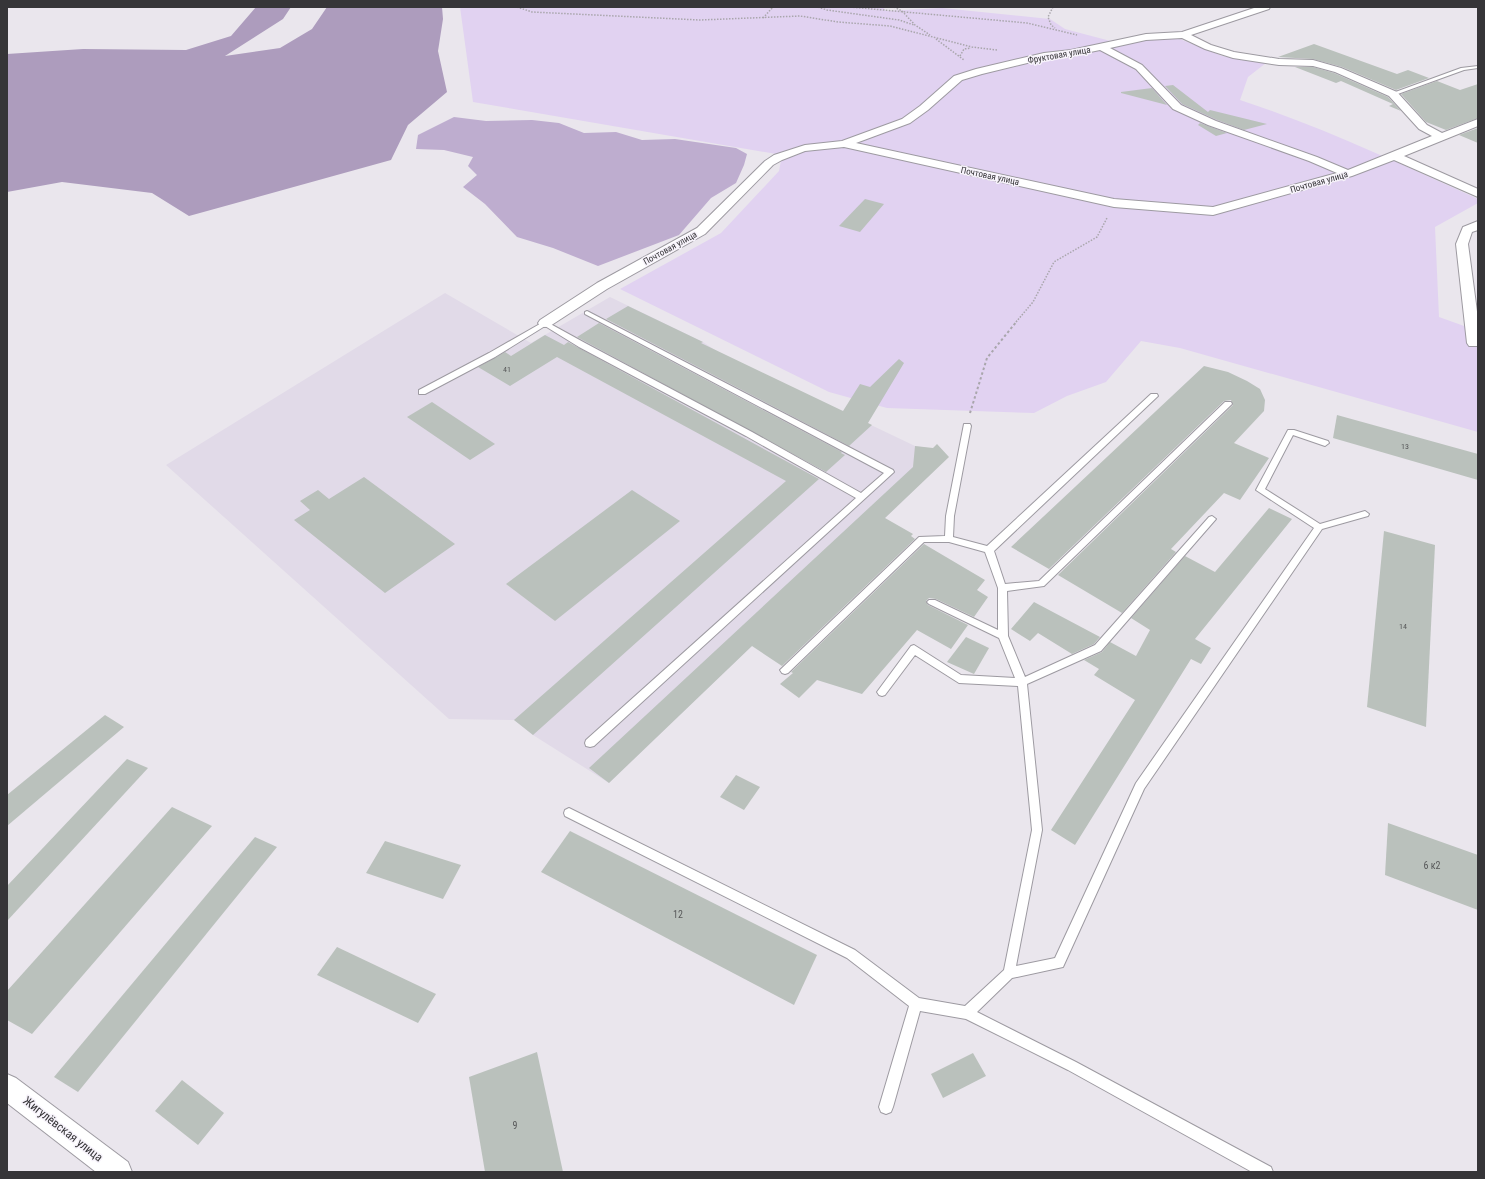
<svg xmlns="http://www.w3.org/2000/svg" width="1485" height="1179" font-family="'Roboto Condensed',sans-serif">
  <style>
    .built { fill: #e1dae8 }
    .green { fill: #e1d2f1 }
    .forest { fill: #ad9cbd }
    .water { fill: #beadcf }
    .building { fill: #bac1bc }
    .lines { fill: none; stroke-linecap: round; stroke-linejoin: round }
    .service-casing { stroke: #9d9aa1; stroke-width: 2 }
    .minor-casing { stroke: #9d9aa1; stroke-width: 2 }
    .path-far1 { stroke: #a9a6ac; stroke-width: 1.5; stroke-dasharray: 1.5 1.5; stroke-linecap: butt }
    .path { stroke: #a9a6ac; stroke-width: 2; stroke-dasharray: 2.5 2.5; stroke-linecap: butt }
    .service { fill: #fff; fill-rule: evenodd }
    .minor { fill: #fff; fill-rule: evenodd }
    .labels { text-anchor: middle; stroke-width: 3; stroke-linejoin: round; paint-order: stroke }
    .number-label { font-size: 8px; fill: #575859 }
    .far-street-label { font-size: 9px; fill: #363538; stroke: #f7f3fb }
    .near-number-label { font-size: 10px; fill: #575859 }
    .near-street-label { font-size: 12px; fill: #363538; stroke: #f7f3fb }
  </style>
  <rect width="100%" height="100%" fill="#eae6ed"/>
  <polygon class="built" points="445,293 531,343 610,297 703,342 718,352 915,446 935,449 933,472 609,783 533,735 514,720 449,719 166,465"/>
  <path class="green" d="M460 7H883L886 11 942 8 1050 19 1065 29 1118 43 1175 37 1222 56 1266 63 1248 77 1240 100C1322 127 1400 164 1478 199V203L1435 227 1439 317 1478 331V432L1180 348 1141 341 1106 382 1067 396 1034 413 887 408 829 392 620 289 721 233 779 171 782 155 473 102Z"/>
  <polygon class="forest" points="256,7 291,7 283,19 225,56 280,48 312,29 327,7 442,7 443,19 438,51 447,92 408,125 391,160 189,216 152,193 62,182 7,192 7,54 83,49 186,50 231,36"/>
  <polygon class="water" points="454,117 486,121 532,120 559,123 584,133 616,132 642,140 675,139 736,148 747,154 744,165 736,183 711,198 679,235 598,266 553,248 517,237 485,204 463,187 477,175 468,166 473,157 444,150 416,149 418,135"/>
  <g class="building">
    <polygon points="1314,44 1397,74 1408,70 1429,78 1396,90 1342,67 1313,59 1278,57"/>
    <polygon points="1295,67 1313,67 1334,73 1388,97 1401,111 1389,106 1393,104 1341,81 1336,83"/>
    <polygon points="1437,81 1460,90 1478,84 1478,118 1446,130 1426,122 1401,94"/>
    <polygon points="1173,85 1208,112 1210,110 1267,124 1244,130 1217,120 1182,104 1165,86"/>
    <polygon points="1152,88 1167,105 1121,93 1121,92"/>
    <polygon points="1200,123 1208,126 1227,133 1216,136 1198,125"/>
    <polygon points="1478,128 1478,143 1459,135"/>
    <polygon points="865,199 884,204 860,232 839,226"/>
    <polygon points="628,306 703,342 701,343 843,411 860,384 870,387 899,359 904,363 868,423 872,425 849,446 606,319"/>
    <polygon points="599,323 842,452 841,453 845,455 826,472 577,337"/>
    <polygon points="545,335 564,345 568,342 819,479 533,735 514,720 786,481 557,357 510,386 478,367 505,352 511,356"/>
    <polygon points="1204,366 1228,372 1247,381 1260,389 1265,400 1264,411 1234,443 1269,458 1240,500 1224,493 1171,549 1176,552 1122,613 1058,575 1233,405 1231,400 1224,401 1049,569 1011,547"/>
    <polygon points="432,402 495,444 470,460 407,417"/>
    <polygon points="1337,415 1478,454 1478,480 1333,438"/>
    <polygon points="937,444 949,457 885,518 913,534 911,536 915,539 782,666 752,646 609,783 589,768 913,467 915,446 933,448"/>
    <polygon points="364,477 455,544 385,593 294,520 310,510 300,501 318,490 329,499"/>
    <polygon points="632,490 680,521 555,621 506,584"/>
    <polygon points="1269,508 1292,519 1195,639 1211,648 1201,664 1191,659 1075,845 1051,830 1135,700 1094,675 1099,669 1084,660 1102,652 1110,642 1136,656 1150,630 1131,618 1185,556 1215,572"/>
    <polygon points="1384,531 1435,545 1426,727 1367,707"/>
    <polygon points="924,544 985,580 977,590 988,597 974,617 936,599 929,598 926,601 928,605 968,625 951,649 917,630 862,694 817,680 799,698 780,684 793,673 791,672"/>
    <polygon points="1034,602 1100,637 1094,644 1072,654 1038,633 1030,641 1011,629"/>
    <polygon points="966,637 989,648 974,674 947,662"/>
    <polygon points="105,715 124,727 7,826 7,795"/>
    <polygon points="127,759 148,768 7,921 7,886"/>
    <polygon points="736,775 760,787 744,810 720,797"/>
    <polygon points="172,807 212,826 32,1034 7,1020 7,991"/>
    <polygon points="1388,823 1478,855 1478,910 1385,875"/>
    <polygon points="570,831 817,955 794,1005 541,872"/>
    <polygon points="255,837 277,847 78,1092 54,1077"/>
    <polygon points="385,841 461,865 443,899 366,873"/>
    <polygon points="337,947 436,994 418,1023 317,975"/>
    <polygon points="537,1052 563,1172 485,1172 469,1077"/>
    <polygon points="973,1053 986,1076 943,1098 931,1074"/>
    <polygon points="182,1080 224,1113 198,1145 155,1111"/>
  </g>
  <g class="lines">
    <g class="service-casing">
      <g id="service">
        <polygon points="1478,66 1478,68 1464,70 1395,95 1390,94 1461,68"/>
        <polygon points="587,311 893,470 894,472 594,746 590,747 586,746 585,743 586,740 856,498 746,436 579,347 545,326 495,357 425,394 419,394 419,390 489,353 545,321 585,343 752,432 861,493 884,473 585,314 585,312"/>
        <polygon points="1151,394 1157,394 1158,396 994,551 1005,584 1039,581 1225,402 1231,402 1232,404 1044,586 1007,591 1008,636 1025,677 1095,645 1209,517 1212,516 1216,519 1101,651 1027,684 1042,830 1016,966 1055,958 1136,783 1314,528 1256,490 1288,430 1294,430 1328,441 1329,443 1325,446 1293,435 1265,489 1320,524 1365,511 1369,514 1368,516 1322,529 1144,789 1063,967 1012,978 977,1012 1076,1062 1271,1167 1273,1172 1252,1172 1068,1070 966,1019 920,1011 893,1107 891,1112 886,1114 881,1112 879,1107 909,1006 847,958 565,816 564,813 565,810 569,808 573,810 855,950 919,998 965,1006 1004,970 1032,830 1018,686 959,683 915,655 885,695 882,696 879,695 877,692 911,646 914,645 961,675 1015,678 999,638 929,604 927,602 929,600 935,600 998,630 998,588 985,552 949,542 924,542 788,673 785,674 782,673 780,670 919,537 945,536 946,516 964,424 970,424 971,426 954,516 953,537 987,546"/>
      </g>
    </g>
    <g class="minor-casing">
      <g id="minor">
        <path d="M1257 7H1270L1269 9 1191 35 1211 45 1234 52 1279 59 1313 60 1341 68 1397 92 1427 125 1442 133 1478 119V126L1404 156 1478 189V197L1394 160 1352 176 1213 215 1114 207 844 147 805 151 782 160 773 165 705 234 607 289 550 326 545 327 540 326 538 323 540 320 597 283 697 228 765 161 774 155 805 145 842 141 902 119 920 106 954 76 976 69 1044 53 1071 50 1146 34 1182 32ZM1182 38 1205 49 1233 58 1279 65 1313 66 1335 72 1389 96 1419 129 1432 136 1348 170 1317 157 1216 121 1181 105 1142 65 1110 48 1146 40ZM1100 50 1136 69 1173 109 1208 125 1309 161 1337 173 1213 207 1114 199 856 143 910 123 928 110 962 80 982 74 1044 59 1071 56Z"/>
        <polygon points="1478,221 1478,230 1472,232 1468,244 1478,319 1478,346 1469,346 1467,343 1456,244 1463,227"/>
        <polygon points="7,1074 16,1078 128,1162 132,1172 96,1172 7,1103"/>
      </g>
    </g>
    <g class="path-far1">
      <polyline points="517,7 532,12 700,20 800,16 838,22 890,26 972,47 997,50"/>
      <polyline points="818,7 827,10 899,20 914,25"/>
      <polyline points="850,7 1027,23 1077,35"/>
      <polyline points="894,7 902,11 915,25 930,35"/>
      <polyline points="1053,7 1048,17 1051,25 1055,28"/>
      <polyline points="763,18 773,7"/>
      <polyline points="936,39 964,60"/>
      <polyline points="960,56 964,49 971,48"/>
      <polyline points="1016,322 1033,302 1054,262 1097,237 1107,218"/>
    </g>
    <polyline class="path" points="970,413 987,358 1017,321"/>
    <use href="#service" class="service"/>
    <use href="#minor" class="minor"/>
  </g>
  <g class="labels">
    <g class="number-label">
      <text x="507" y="372">41</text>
      <text x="1405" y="449">13</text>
      <text x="1403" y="629">14</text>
    </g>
    <g class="far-street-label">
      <text transform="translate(1059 55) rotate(-10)" y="3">Фруктовая улица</text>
      <text transform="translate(990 176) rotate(12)" y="3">Почтовая улица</text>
      <text transform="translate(1319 182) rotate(-16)" y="3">Почтовая улица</text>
      <text transform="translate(670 248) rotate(-29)" y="3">Почтовая улица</text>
    </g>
    <g class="near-number-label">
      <text x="1432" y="869">6 к2</text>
      <text x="678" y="918">12</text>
      <text x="515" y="1129">9</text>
    </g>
    <g class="near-street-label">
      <text transform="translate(63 1129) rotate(38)" y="4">Жигулёвская улица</text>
    </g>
  </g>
  <rect width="1485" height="1179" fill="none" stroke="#363538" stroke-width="16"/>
</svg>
